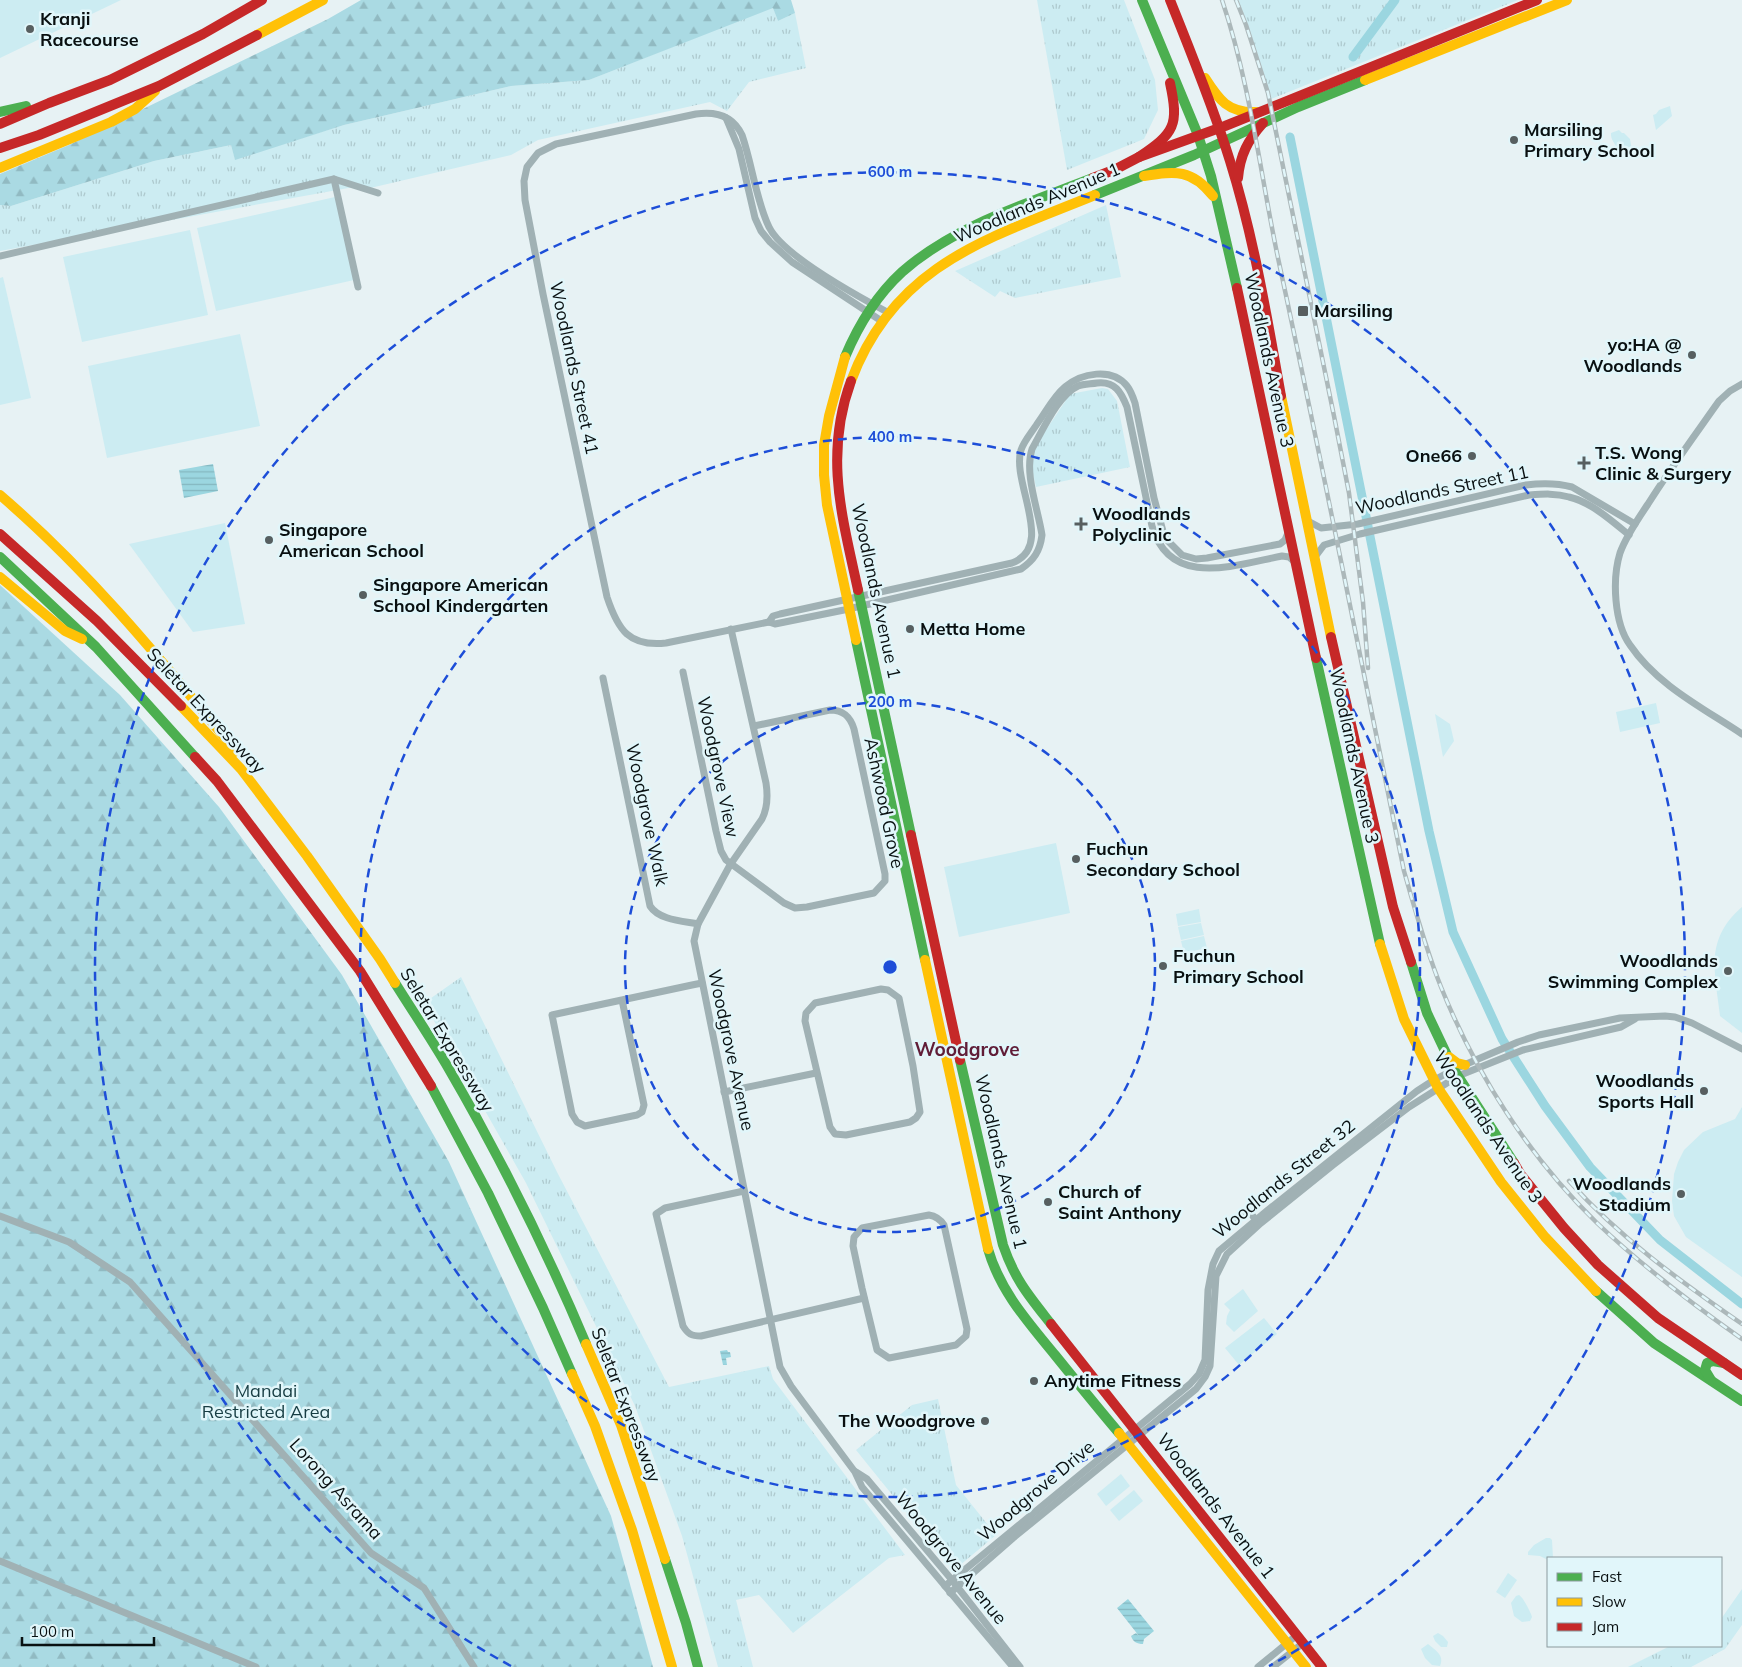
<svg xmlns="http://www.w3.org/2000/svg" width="1742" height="1667" font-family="Mulish,sans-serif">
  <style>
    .grass { fill: url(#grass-tufts) }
    .forest { fill: url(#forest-firs) }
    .park { fill: #ccecf2 }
    .water { fill: url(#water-rules) }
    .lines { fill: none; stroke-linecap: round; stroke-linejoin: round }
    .canal { stroke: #9bd6e0; stroke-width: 9 }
    .street { stroke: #a0b1b4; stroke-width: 7 }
    .fast { stroke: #4caf50; stroke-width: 10 }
    .slow { stroke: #ffc107; stroke-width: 10 }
    .jam { stroke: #c62828; stroke-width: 10 }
    .rail-casing { stroke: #acb8ba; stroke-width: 4.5 }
    .rail { stroke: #e1f6fa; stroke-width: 2.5; stroke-dasharray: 8; stroke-linecap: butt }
    .ring { fill: none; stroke: #1d4ed8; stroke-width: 2.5; stroke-dasharray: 9 6 }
    .poi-dot { fill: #575f60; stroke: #e1f6fa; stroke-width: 2 }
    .labels { text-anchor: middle; stroke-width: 5; stroke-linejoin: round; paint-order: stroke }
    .poi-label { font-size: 18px; font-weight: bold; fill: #091011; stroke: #e1f6fa; text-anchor: start }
    .street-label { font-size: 18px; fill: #091011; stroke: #e1f6fa }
    .park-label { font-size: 18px; fill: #173d43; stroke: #e1f6fa }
    .neighbourhood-label { font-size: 19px; font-weight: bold; fill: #601d37; stroke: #e1f6fa }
    .centre { fill: #1d4ed8; stroke: #e1f6fa; stroke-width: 2.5 }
    .ring-label { font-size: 15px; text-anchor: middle; font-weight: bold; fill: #1d4ed8; stroke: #e1f6fa; stroke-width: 5; stroke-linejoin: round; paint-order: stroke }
  </style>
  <defs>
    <pattern id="grass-tufts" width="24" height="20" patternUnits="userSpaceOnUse" patternTransform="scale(1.25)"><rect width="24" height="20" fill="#ccecf2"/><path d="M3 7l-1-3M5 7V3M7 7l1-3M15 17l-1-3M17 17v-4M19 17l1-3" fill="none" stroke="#aec9ce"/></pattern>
    <pattern id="forest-firs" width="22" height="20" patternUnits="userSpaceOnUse" patternTransform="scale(1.25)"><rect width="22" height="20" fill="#aadae3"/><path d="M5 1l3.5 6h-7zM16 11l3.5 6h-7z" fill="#91bac2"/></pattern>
    <pattern id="water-rules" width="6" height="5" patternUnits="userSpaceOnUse" patternTransform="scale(1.25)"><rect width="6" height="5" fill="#9bd6e0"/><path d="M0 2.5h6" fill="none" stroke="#84b7bf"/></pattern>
  </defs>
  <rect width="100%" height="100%" fill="#e7f2f4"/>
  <g class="grass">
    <polygon points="1037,0 1124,0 1155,80 1158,110 1144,139 1067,170"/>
    <polygon points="1238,0 1518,0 1271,99 1246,21"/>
    <polygon points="773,7 778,21 795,13 806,68 749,82 727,111 710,102 538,140 511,155 366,189 354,187 0,251 0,205 11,206 154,161 231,145 235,159 344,125 511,86 589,80"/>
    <polygon points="1106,205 1121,277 1015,298 1000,291 995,297 955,271"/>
    <polygon points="1102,388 1108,389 1117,401 1130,467 1036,487 1031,465 1034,448 1070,394"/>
    <polygon points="461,977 557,1172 669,1387 769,1366 773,1379 905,1555 889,1558 793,1633 759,1595 736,1600 753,1667 718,1667 682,1536 635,1406 526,1183 424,1003"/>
    <polygon points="938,1399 956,1485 996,1535 959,1566 948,1564 856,1450 912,1405"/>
    <polygon points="1742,1589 1742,1625 1725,1649 1691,1667 1628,1667 1670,1646 1721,1646 1721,1619"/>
  </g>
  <g class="forest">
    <polygon points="361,0 791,0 795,13 778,21 773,8 589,80 511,86 344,125 235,160 231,145 154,161 11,206 0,205 0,174 69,145 328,19"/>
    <polygon points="0,585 120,695 219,807 342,975 449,1162 611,1516 653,1667 0,1667"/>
  </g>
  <g class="park">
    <polygon points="0,0 121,0 0,58"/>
    <polygon points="1670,106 1672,116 1656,130 1653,115 1656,114 1659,110"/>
    <path d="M1619 130 1622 133H1624L1630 139 1632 151 1620 154C1618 146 1610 141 1611 133Z"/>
    <polygon points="335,197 354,280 216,311 197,228"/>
    <polygon points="190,230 208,315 82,342 63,257"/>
    <polygon points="3,277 31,398 0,405 0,278"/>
    <polygon points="240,334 260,426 107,458 88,366"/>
    <polygon points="225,523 245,624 193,632 129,544"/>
    <polygon points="1656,703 1660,723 1620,732 1616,712"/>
    <polygon points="1435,714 1450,724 1454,741 1443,757"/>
    <polygon points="1056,843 1070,913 959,937 944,867"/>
    <path d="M1742 907V1033L1720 1016C1715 972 1704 940 1742 907Z"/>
    <polygon points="1199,909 1201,922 1178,926 1176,914"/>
    <polygon points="1201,923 1204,935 1181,940 1178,927"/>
    <polygon points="1204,936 1207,948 1184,953 1181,941"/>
    <polygon points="1742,1107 1742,1277 1686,1237 1674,1216 1672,1201 1674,1174 1678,1162 1684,1150 1703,1132 1735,1119"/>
    <polygon points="1243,1289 1258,1311 1234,1332 1226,1324 1227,1316 1230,1310 1224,1304"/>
    <polygon points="1264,1318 1277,1334 1239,1365 1225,1348"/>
    <polygon points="1121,1474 1130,1486 1106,1506 1097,1494"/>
    <polygon points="1134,1490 1143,1501 1119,1521 1110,1510"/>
    <polygon points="1546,1538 1550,1538 1552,1540 1553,1558 1548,1558 1548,1560 1540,1556 1528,1555 1528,1552 1534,1545"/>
    <polygon points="1508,1573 1517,1580 1505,1598 1496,1592"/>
    <path d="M1519 1595C1523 1597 1531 1613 1532 1617L1530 1621 1522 1622 1514 1616 1511 1603 1516 1596Z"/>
    <polygon points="1438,1633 1443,1636 1448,1642 1447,1647 1441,1647 1435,1641 1433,1636"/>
    <path d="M1428 1644C1435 1650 1445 1655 1440 1666L1432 1665 1425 1658 1421 1649Z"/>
  </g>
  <g class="water">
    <polygon points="213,464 218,491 184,498 179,470"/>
    <polygon points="727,1350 728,1352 730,1352 731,1357 726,1358 727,1365 723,1365 720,1351"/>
    <path d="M1128 1599 1154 1631 1144 1639 1139 1637 1144 1639 1143 1644C1137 1644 1133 1642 1131 1636L1136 1633 1139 1636 1117 1608Z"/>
  </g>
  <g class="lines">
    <g class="canal">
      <polyline points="1353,57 1395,0"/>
      <polyline points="1290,137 1429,831 1453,932 1502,1039 1545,1106 1590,1167 1660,1240 1742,1304"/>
    </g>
    <g class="street">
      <polyline points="726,118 739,149 755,218 761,231 770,242 792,262 883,322"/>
      <polyline points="334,179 358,287"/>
      <polyline points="0,256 334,179 378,193"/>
      <path d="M889 313C859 297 783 256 769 227 756 200 752 164 742 135 733 116 716 111 696 114L556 144 538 153 527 167 524 181 525 200 543 294 607 597C618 630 629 647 666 643L769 622 775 624 844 610 1021 569C1034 560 1040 551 1042 535 1038 509 1024 473 1032 449 1043 430 1058 395 1078 386 1083 384 1091 384 1097 383 1115 381 1121 392 1127 407L1152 526C1170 589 1235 565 1282 556L1289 557 1295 562"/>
      <path d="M1742 384 1730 391 1719 401C1695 435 1670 469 1648 504 1638 519 1626 536 1620 553 1612 579 1614 623 1630 645 1657 685 1703 708 1742 734"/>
      <path d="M1306 520 1321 528 1358 524 1526 485C1542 483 1557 483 1572 487L1635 524"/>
      <path d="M1315 557 1324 545 1360 534 1529 495C1543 494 1556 493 1569 497 1591 502 1612 521 1629 535"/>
      <path d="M769 622 773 616 780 614 1012 563C1056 547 1011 482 1021 450 1024 441 1032 432 1037 424 1046 412 1053 397 1065 387 1081 373 1112 367 1127 386 1131 391 1133 397 1135 403L1154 498 1164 535 1168 541 1182 555 1196 559 1207 558 1280 544 1285 540 1288 533"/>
      <path d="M731 629 766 783C768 796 768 807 762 819L730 865 698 924 694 941 780 1367 791 1386 855 1472 862 1487 1013 1667"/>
      <path d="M683 672 716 831 721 851 726 860 784 903 795 908 807 907 874 893 885 881V874L854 729C850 716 843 710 830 710L754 726"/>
      <path d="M603 678 650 906C659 920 682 921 698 924"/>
      <polygon points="881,989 888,990 899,998 913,1066 920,1112 916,1118 910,1122 846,1135 835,1134 830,1127 805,1021 806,1013 815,1003"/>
      <polyline points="622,1000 644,1105 642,1112 637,1115 585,1126 577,1122 572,1114 552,1015 561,1013 692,985 702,983"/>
      <polyline points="724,1092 816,1073"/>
      <path d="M744 1191 665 1208 656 1214 683 1326C688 1334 691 1336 701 1336L864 1298"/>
      <path d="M929 1215C936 1216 940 1219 944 1225L967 1329 966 1336 956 1345 889 1358 877 1350 862 1288 853 1246 854 1237 862 1228Z"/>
      <polyline points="0,1216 69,1242 130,1282 371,1553 424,1588 474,1667"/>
      <polyline points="1236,1220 1248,1210 1256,1220"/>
      <polyline points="856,1472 867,1479 952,1580 1020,1667"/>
      <polyline points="0,1561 256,1667"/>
      <polyline points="945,1586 1190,1384 1199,1374 1205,1360 1208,1290 1213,1264 1219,1251 1268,1210 1417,1091 1434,1080 1457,1068 1518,1042 1539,1035 1620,1018 1665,1016 1675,1017 1692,1023 1742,1049"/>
      <polyline points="950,1593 1013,1538 1196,1389 1205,1377 1210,1366 1216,1276 1227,1254 1261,1223 1333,1165 1409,1107 1458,1076 1523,1050 1621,1027 1635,1019"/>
      <polyline points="1258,1667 1297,1635"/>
      <polyline points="1273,1667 1303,1643"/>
    </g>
    <g class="fast">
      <polyline points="1142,0 1198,135 1211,176 1237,288"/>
      <polyline points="0,112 26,106"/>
      <polyline points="1095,195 1194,155 1298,107 1365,80"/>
      <path d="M845 357C858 326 877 295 902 272 955 225 1029 203 1093 178"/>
      <polyline points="0,557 96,647 195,757"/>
      <polyline points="858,590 911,835"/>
      <polyline points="856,640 925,960"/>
      <polyline points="1316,658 1380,944"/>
      <polyline points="1411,962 1427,1013 1454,1070 1514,1163"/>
      <path d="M395 983C412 1010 430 1037 446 1064 498 1153 546 1249 586 1344"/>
      <path d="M960 1060 1003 1245C1015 1280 1029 1296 1051 1324"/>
      <polyline points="431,1086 488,1193 543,1308 572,1374"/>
      <path d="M988 1249C1000 1291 1028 1322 1055 1355 1076 1381 1097 1407 1119 1433"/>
      <polyline points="1596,1291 1654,1343 1742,1401"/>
      <polyline points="1711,1380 1705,1370 1707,1363 1713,1361 1724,1363"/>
      <polyline points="665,1559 686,1623 698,1667"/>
    </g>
    <g class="slow">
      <polyline points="257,35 323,0"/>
      <path d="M1205 78C1219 100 1228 113 1256 112"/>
      <polyline points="1365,80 1567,0"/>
      <polyline points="0,168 111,122 135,109 155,91"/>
      <path d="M1144 176C1176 171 1192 169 1213 196"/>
      <polyline points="845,357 829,416 824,445 824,475 827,505 856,640"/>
      <path d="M851 381C895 263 990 238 1095 195"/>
      <polyline points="1281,396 1331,637"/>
      <path d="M0 495C85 568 155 652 225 738L233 753"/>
      <polyline points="0,577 65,631 82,639"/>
      <polyline points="181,706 241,769 307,856 380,959 395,983"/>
      <polyline points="1380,944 1404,1019 1438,1088 1501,1182 1545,1237 1596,1291"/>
      <polyline points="925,960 988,1249"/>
      <polyline points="1449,1057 1457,1063 1465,1065"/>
      <polyline points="586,1344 621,1425 665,1559"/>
      <polyline points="572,1374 595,1426 632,1530 672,1667"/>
      <polyline points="1119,1433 1306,1667"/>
    </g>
    <g class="jam">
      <path d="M1170 0C1191 53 1213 106 1230 161 1254 238 1267 317 1281 396"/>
      <polyline points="0,124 49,103 110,80 203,34 262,0"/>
      <polyline points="0,148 39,135 159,86 257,35"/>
      <path d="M1139 157C1175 133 1179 125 1170 83"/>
      <polyline points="1093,178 1116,169 1139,157 1225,126 1537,0"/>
      <path d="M1238 178C1240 155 1248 140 1263 123"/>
      <polyline points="1237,288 1316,658"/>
      <path d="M851 381C824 455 842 516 858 590"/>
      <polyline points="0,534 97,621 181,706"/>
      <polyline points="1331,637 1393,907 1411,962"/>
      <polyline points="195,757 217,781 360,971 431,1086"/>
      <polyline points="911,835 960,1060"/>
      <polyline points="1514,1163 1521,1175 1564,1228 1598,1265 1658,1318 1742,1375"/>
      <polyline points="1051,1324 1322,1667"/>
    </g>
    <g class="rail-casing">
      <g id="rail">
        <path d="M1222 0C1250 83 1260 172 1278 258 1322 462 1362 667 1404 871 1415 910 1426 950 1441 987 1476 1074 1529 1157 1597 1223 1642 1266 1691 1303 1742 1339"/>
        <polyline points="1236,0 1246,25 1268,93 1334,416 1349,493 1363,602 1368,668"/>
        <path d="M1569 1181C1620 1238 1680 1281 1742 1324"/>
      </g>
    </g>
    <use href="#rail" class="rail"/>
  </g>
  <g class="ring">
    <circle cx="890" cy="967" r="265"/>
    <circle cx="890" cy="967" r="530"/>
    <path d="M511 1666A795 795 0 1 1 1269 1666"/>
  </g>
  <g class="poi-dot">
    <circle cx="30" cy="29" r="5"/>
    <circle cx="1514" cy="140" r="5"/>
    <rect x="1297" y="305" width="12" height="12" rx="2.5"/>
    <circle cx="1692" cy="355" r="5"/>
    <circle cx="1472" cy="456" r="5"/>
    <path d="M1581.5 455.5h5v5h5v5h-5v5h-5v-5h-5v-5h5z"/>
    <path d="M1078.5 516.5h5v5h5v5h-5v5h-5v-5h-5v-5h5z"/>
    <circle cx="269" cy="540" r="5"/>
    <circle cx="363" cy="595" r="5"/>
    <circle cx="910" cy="629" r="5"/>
    <circle cx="1076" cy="859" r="5"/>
    <circle cx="1163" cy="966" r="5"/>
    <circle cx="1728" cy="971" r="5"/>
    <circle cx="1704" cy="1091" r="5"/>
    <circle cx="1681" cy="1194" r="5"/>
    <circle cx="1048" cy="1202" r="5"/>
    <circle cx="1034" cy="1381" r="5"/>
    <circle cx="985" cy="1421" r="5"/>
  </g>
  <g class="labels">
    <g class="poi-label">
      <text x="40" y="25">Kranji<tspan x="40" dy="21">Racecourse</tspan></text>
      <text x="1524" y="136">Marsiling<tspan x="1524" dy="21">Primary School</tspan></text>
      <text x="1314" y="317">Marsiling</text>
      <text x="1682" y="351" text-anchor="end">yo:HA @<tspan x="1682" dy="21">Woodlands</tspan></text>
      <text x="1595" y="459">T.S. Wong<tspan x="1595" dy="21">Clinic &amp; Surgery</tspan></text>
      <text x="1462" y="462" text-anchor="end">One66</text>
      <text x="1092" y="520">Woodlands<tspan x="1092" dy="21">Polyclinic</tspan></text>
      <text x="279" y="536">Singapore<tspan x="279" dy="21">American School</tspan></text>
      <text x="373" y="591">Singapore American<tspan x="373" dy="21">School Kindergarten</tspan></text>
      <text x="920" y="635">Metta Home</text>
      <text x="1086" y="855">Fuchun<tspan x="1086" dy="21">Secondary School</tspan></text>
      <text x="1173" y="962">Fuchun<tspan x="1173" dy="21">Primary School</tspan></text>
      <text x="1718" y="967" text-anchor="end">Woodlands<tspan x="1718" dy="21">Swimming Complex</tspan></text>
      <text x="1694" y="1087" text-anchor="end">Woodlands<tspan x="1694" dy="21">Sports Hall</tspan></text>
      <text x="1671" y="1190" text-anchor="end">Woodlands<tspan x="1671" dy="21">Stadium</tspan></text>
      <text x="1058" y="1198">Church of<tspan x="1058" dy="21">Saint Anthony</tspan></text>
      <text x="1044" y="1387">Anytime Fitness</text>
      <text x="975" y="1427" text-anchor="end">The Woodgrove</text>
    </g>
    <g class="street-label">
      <text transform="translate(1037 203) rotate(-23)" y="6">Woodlands Avenue 1</text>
      <text transform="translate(1269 360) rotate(78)" y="6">Woodlands Avenue 3</text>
      <text transform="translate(574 368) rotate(78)" y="6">Woodlands Street 41</text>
      <text transform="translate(1442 490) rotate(-12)" y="6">Woodlands Street 11</text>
      <text transform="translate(876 591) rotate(78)" y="6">Woodlands Avenue 1</text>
      <text transform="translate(206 711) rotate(47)" y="6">Seletar Expressway</text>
      <text transform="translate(1354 756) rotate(78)" y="6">Woodlands Avenue 3</text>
      <text transform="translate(718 767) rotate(78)" y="6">Woodgrove View</text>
      <text transform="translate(884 803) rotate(78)" y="6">Ashwood Grove</text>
      <text transform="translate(647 815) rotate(78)" y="6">Woodgrove Walk</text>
      <text transform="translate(447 1040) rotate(59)" y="6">Seletar Expressway</text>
      <text transform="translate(731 1050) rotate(78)" y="6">Woodgrove Avenue</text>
      <text transform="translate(1488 1127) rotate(56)" y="6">Woodlands Avenue 3</text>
      <text transform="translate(1001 1162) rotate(77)" y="6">Woodlands Avenue 1</text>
      <text transform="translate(1284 1179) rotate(-39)" y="6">Woodlands Street 32</text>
      <text transform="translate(626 1405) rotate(69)" y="6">Seletar Expressway</text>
      <text transform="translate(336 1489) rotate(48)" y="6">Lorong Asrama</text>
      <text transform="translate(1036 1491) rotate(-40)" y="6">Woodgrove Drive</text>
      <text transform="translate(1216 1506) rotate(52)" y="6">Woodlands Avenue 1</text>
      <text transform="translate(951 1558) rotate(51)" y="6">Woodgrove Avenue</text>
    </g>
    <g class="park-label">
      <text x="266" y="1397">Mandai<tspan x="266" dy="21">Restricted Area</tspan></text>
    </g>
    <g class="neighbourhood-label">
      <text x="967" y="1056">Woodgrove</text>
    </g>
  </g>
  <circle cx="890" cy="967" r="8" class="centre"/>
  <g class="ring-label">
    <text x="890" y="177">600 m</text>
    <text x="890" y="442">400 m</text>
    <text x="890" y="707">200 m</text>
  </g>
  <rect x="1547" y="1557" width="175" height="90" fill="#e1f6fa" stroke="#8b9a9d"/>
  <rect x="1557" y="1573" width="25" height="8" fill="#4caf50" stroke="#8b9a9d"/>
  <text x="1592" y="1582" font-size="15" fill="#091011">Fast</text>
  <rect x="1557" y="1598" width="25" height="8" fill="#ffc107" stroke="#8b9a9d"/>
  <text x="1592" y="1607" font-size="15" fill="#091011">Slow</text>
  <rect x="1557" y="1623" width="25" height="8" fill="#c62828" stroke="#8b9a9d"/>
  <text x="1592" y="1632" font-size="15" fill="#091011">Jam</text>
  <path d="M22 1637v8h132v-8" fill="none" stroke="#091011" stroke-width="2.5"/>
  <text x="30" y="1637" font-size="15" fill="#091011" stroke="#e1f6fa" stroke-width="4" paint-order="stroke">100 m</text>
</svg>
